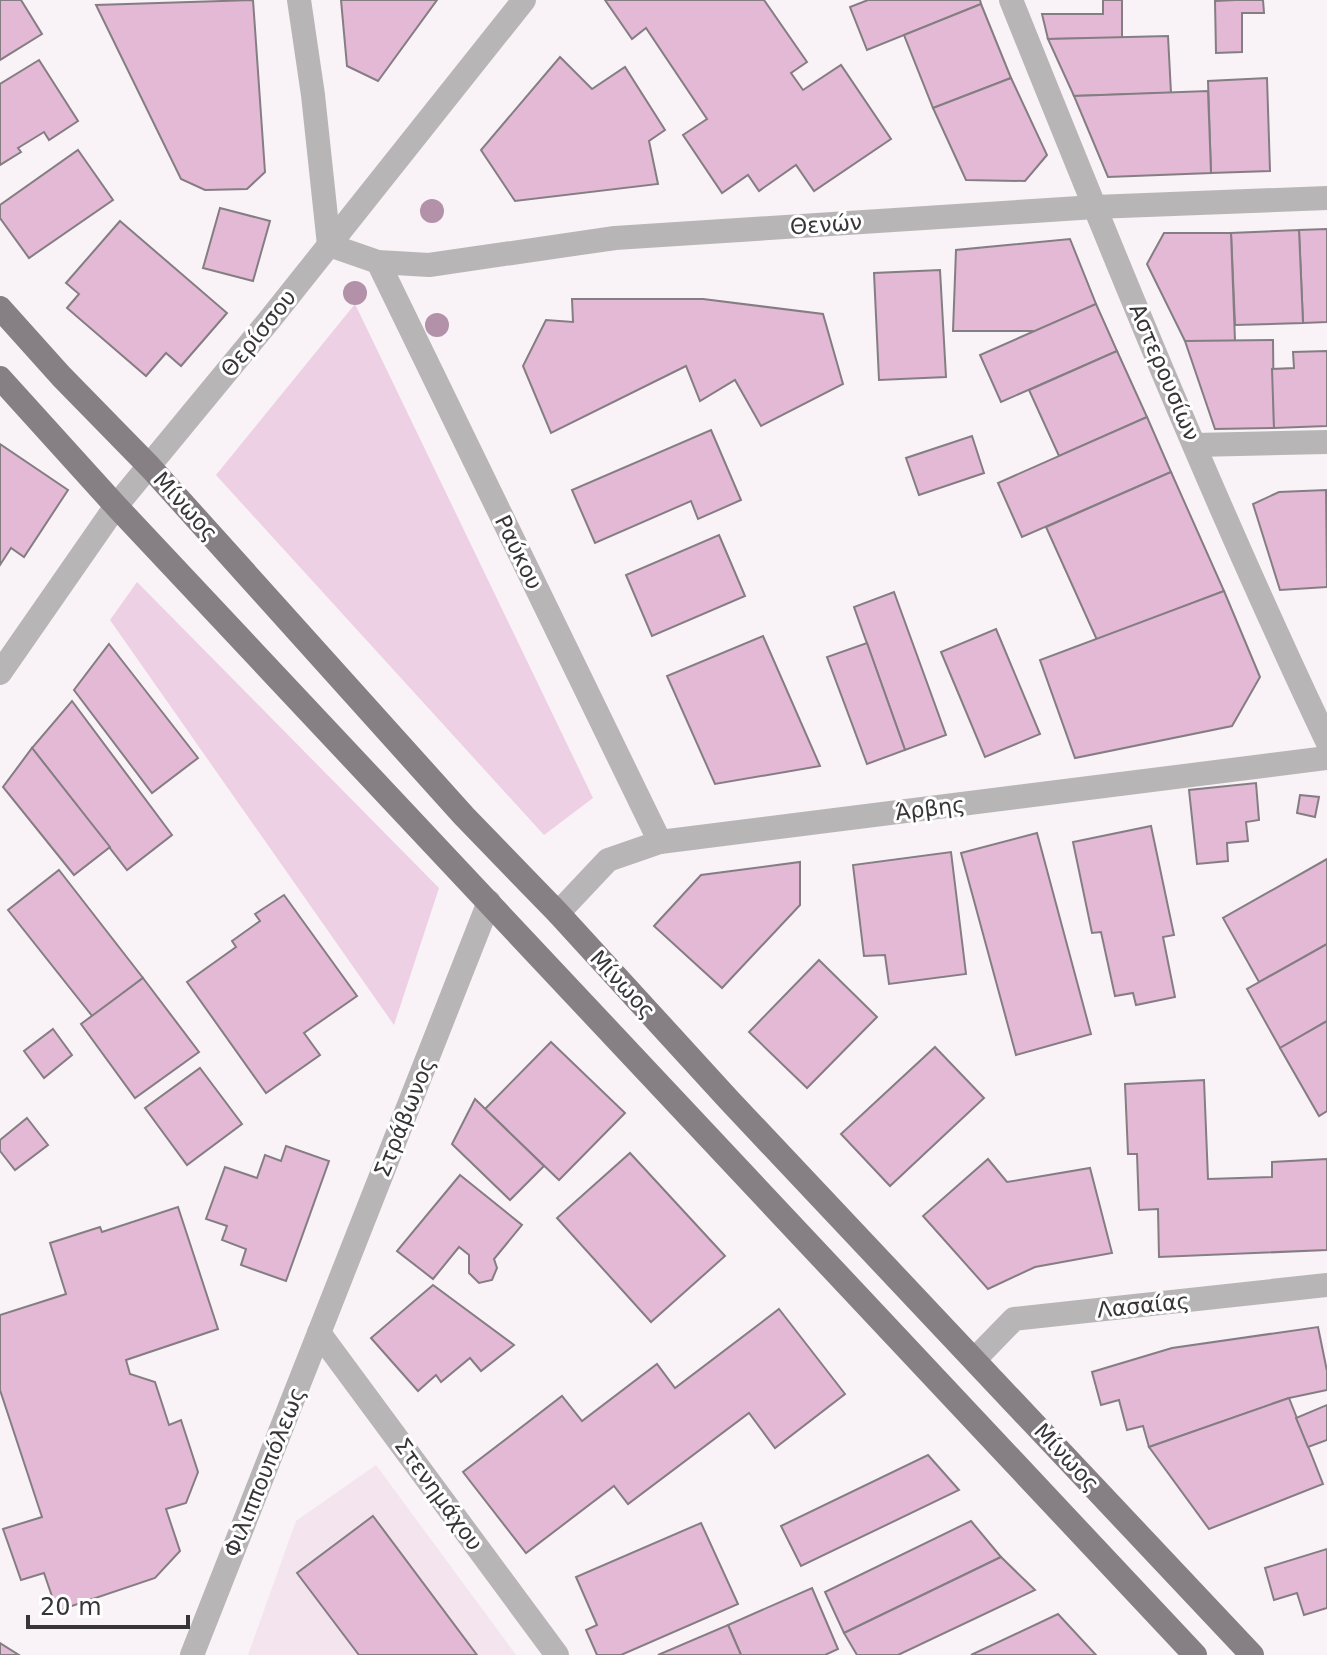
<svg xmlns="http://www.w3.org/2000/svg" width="1327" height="1655" font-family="'DejaVu Sans',sans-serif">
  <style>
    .built { fill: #f3e4ee }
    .green { fill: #edd0e4 }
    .building { fill: #e3b9d6; stroke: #847e82; stroke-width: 2 }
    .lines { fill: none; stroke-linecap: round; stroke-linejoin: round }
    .minor { stroke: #b8b5b7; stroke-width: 24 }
    .major { stroke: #868084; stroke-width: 24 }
    .tree { fill: #b291a9 }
    .labels { text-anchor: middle; stroke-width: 6; stroke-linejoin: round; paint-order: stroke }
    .street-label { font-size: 22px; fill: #373537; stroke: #fff }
  </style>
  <rect width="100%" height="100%" fill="#f9f2f7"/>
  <polygon class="built" points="376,1465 516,1655 248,1655 296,1521"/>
  <g class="green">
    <polygon points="355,304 593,798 544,835 216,475"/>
    <polygon points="137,582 439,888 394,1025 110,620"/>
  </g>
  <g class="building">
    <polygon points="0,0 21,0 42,34 0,60"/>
    <polygon points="253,0 265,172 247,189 205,190 181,179 96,5"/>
    <polygon points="341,0 437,0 378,81 347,66"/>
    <polygon points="605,0 764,0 807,62 791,73 803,90 841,65 891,139 814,191 796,165 759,191 748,175 722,193 683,135 707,119 646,28 632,39"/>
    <polygon points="868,0 980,0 981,4 867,50 850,7"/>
    <polygon points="1103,0 1122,0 1122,38 1048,39 1042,14 1103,14"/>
    <polygon points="1236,0 1263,0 1264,13 1242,13 1242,52 1216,53 1215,1"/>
    <polygon points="981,4 1011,78 933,108 904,35"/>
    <polygon points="1168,36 1171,93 1074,96 1048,39"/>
    <polygon points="560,57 592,89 625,67 665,130 649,141 658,184 515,201 481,150"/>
    <polygon points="39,60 78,121 49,140 44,132 18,148 21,152 0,165 0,84"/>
    <polygon points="1011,78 1047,155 1025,181 966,180 933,108"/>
    <polygon points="1267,78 1270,171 1211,173 1208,81"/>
    <polygon points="1208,91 1211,173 1108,177 1074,96"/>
    <polygon points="78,150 113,200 29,258 0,218 0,205"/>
    <polygon points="220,208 270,221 253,281 203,268"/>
    <polygon points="120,221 227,313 181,366 166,353 146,376 67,308 79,294 66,283"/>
    <polygon points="1327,229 1327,322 1303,323 1299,230"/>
    <polygon points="1299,230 1303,323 1235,325 1231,233"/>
    <polygon points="1164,233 1231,233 1235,341 1185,341 1147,264"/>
    <polygon points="1070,239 1096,304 1036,331 953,331 956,250"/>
    <polygon points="940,270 946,377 879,380 874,273"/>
    <polygon points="572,299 703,299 823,314 843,384 761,426 735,380 700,401 686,366 551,433 523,366 546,320 573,322"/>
    <polygon points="1096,304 1117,351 1001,402 980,355"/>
    <polygon points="1273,340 1274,428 1215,429 1185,341"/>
    <polygon points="1117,351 1147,417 1059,456 1029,390"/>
    <polygon points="1327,351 1327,426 1274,428 1272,369 1294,368 1293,352"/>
    <polygon points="1147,417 1171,472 1022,537 998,483"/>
    <polygon points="711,430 741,500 698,519 691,501 595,543 572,490"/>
    <polygon points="972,436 984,473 919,495 906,458"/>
    <polygon points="0,444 68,490 24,557 11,548 0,565"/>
    <polygon points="1171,472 1224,591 1097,640 1046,527"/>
    <polygon points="1326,490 1327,587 1280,590 1253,504 1279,492"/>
    <polygon points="719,535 745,596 652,636 626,575"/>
    <polygon points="1224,591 1260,677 1232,726 1075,758 1040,660"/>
    <polygon points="894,592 946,735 905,750 854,607"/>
    <polygon points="996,629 1040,734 985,757 941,652"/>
    <polygon points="763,636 820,766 715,784 667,676"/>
    <polygon points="867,643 905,750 867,764 827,657"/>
    <polygon points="109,644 198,758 152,793 74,690"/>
    <polygon points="72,701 172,835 127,870 32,748"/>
    <polygon points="32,748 110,847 74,875 3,787"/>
    <polygon points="1256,783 1259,820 1246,822 1248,841 1227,843 1228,861 1197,864 1189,790"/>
    <polygon points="1300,795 1319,797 1315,817 1297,813"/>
    <polygon points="1151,826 1174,935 1163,937 1175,997 1136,1005 1133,993 1115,996 1101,932 1092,933 1073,842"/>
    <polygon points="1037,833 1091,1034 1016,1055 961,853"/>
    <polygon points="951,852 966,974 889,984 885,955 864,956 853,865"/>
    <polygon points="1327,859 1327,944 1259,982 1223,918"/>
    <polygon points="800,862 800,905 722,988 654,926 701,875"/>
    <polygon points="59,870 143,978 93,1017 8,910"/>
    <polygon points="284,895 357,996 304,1033 320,1055 266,1093 187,982 236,947 232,941 260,921 255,914"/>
    <polygon points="1327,944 1327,1021 1280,1048 1247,989"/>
    <polygon points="819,960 877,1017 807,1088 749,1032"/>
    <polygon points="143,978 199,1052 135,1098 81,1024"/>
    <polygon points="1327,1021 1327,1111 1319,1116 1280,1048"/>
    <polygon points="53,1029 72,1055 44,1078 24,1051"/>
    <polygon points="551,1042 625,1113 559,1180 485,1109"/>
    <polygon points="935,1047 984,1098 890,1186 841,1134"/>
    <polygon points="200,1068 242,1124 187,1165 145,1108"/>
    <polygon points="1204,1080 1208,1179 1272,1177 1272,1162 1327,1159 1327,1250 1159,1257 1158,1209 1139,1210 1137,1154 1128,1154 1125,1084"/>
    <polygon points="475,1099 544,1166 510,1200 452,1144"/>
    <polygon points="27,1118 48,1145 15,1170 0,1151 0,1140"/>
    <polygon points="286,1146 329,1161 286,1281 241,1265 246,1249 222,1240 227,1226 206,1219 225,1167 257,1178 265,1155 281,1161"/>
    <polygon points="630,1153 725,1256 651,1322 557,1218"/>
    <polygon points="988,1159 1007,1182 1090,1168 1112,1253 1035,1267 988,1289 923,1216"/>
    <polygon points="460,1175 522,1225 494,1259 497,1268 492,1280 479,1283 469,1273 469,1255 459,1247 433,1279 397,1251"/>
    <polygon points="178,1207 218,1329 126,1360 130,1374 155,1382 169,1425 181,1420 198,1472 186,1503 166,1509 180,1551 155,1578 57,1611 44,1573 21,1580 3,1529 42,1517 0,1390 0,1315 66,1294 50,1243 100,1227 102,1232"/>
    <polygon points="433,1285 514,1345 481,1371 470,1358 441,1382 436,1375 418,1391 371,1338"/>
    <polygon points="779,1309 845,1394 775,1448 749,1413 628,1504 614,1486 526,1553 463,1472 562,1396 582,1421 657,1364 675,1388"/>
    <polygon points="1318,1327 1327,1371 1327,1390 1289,1398 1149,1447 1143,1426 1127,1430 1119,1400 1101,1405 1092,1372 1172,1348"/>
    <polygon points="1289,1398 1323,1484 1209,1529 1149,1447"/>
    <polygon points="1327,1405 1327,1440 1308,1447 1296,1418"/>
    <polygon points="928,1455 959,1490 801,1566 781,1526"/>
    <polygon points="373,1516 477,1655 359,1655 297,1573"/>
    <polygon points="971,1521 1001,1557 844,1633 825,1592"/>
    <polygon points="701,1523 738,1604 621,1655 597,1655 586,1630 597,1625 576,1577"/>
    <polygon points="1327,1549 1327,1608 1304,1615 1297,1593 1274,1600 1265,1568"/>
    <polygon points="1001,1557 1035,1590 898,1655 857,1655 844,1633"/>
    <polygon points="812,1588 838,1649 825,1655 741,1655 728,1625"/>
    <polygon points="1058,1614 1096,1655 971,1655"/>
    <polygon points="728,1625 741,1655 658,1655"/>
    <polygon points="0,1643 19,1655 0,1655"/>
  </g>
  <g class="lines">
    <g class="minor">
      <polyline points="299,0 313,95 329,245 378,262 429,265 615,238 1095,207 1327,198"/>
      <path d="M1011 0C1111 249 1212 499 1327 741"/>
      <polyline points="378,262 660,842"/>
      <polyline points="1195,445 1327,442"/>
      <polyline points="0,673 116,506 271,318 524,0"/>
      <polyline points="558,913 608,860 660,842 1327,758"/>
      <polyline points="319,1333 557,1655"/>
      <polyline points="975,1359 1014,1319 1327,1285"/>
      <polyline points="192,1655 489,902"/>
    </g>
    <g class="major">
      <polyline points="0,308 61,376 150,467 464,816 558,913 729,1100 1252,1655"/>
      <polyline points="0,378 116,506 1195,1655"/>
    </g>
  </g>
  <g class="tree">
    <circle cx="432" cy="211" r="12"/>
    <circle cx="355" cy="293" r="12"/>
    <circle cx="437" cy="325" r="12"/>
  </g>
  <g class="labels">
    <g class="street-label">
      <text transform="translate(826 224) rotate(-4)" y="8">Θενών</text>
      <text transform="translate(258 333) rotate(-51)" y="8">Θερίσσου</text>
      <text transform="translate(1165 372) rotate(67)" y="8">Αστερουσίων</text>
      <text transform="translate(186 506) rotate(48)" y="8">Μίνωος</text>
      <text transform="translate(519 552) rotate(64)" y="8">Ραύκου</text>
      <text transform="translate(930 808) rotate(-7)" y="8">Άρβης</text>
      <text transform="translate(623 984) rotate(47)" y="8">Μίνωος</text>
      <text transform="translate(404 1117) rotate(-68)" y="8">Στράβωνος</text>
      <text transform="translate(1143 1305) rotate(-6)" y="8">Λασαίας</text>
      <text transform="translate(1067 1457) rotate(47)" y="8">Μίνωος</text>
      <text transform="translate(264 1472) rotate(-68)" y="8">Φιλιππουπόλεως</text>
      <text transform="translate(439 1494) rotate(54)" y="8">Στενημάχου</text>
    </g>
  </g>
  <path d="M28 1615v12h160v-12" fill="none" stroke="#373537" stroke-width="4"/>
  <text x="40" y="1615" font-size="24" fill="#373537" stroke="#ffffff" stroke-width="6" paint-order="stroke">20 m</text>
</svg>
